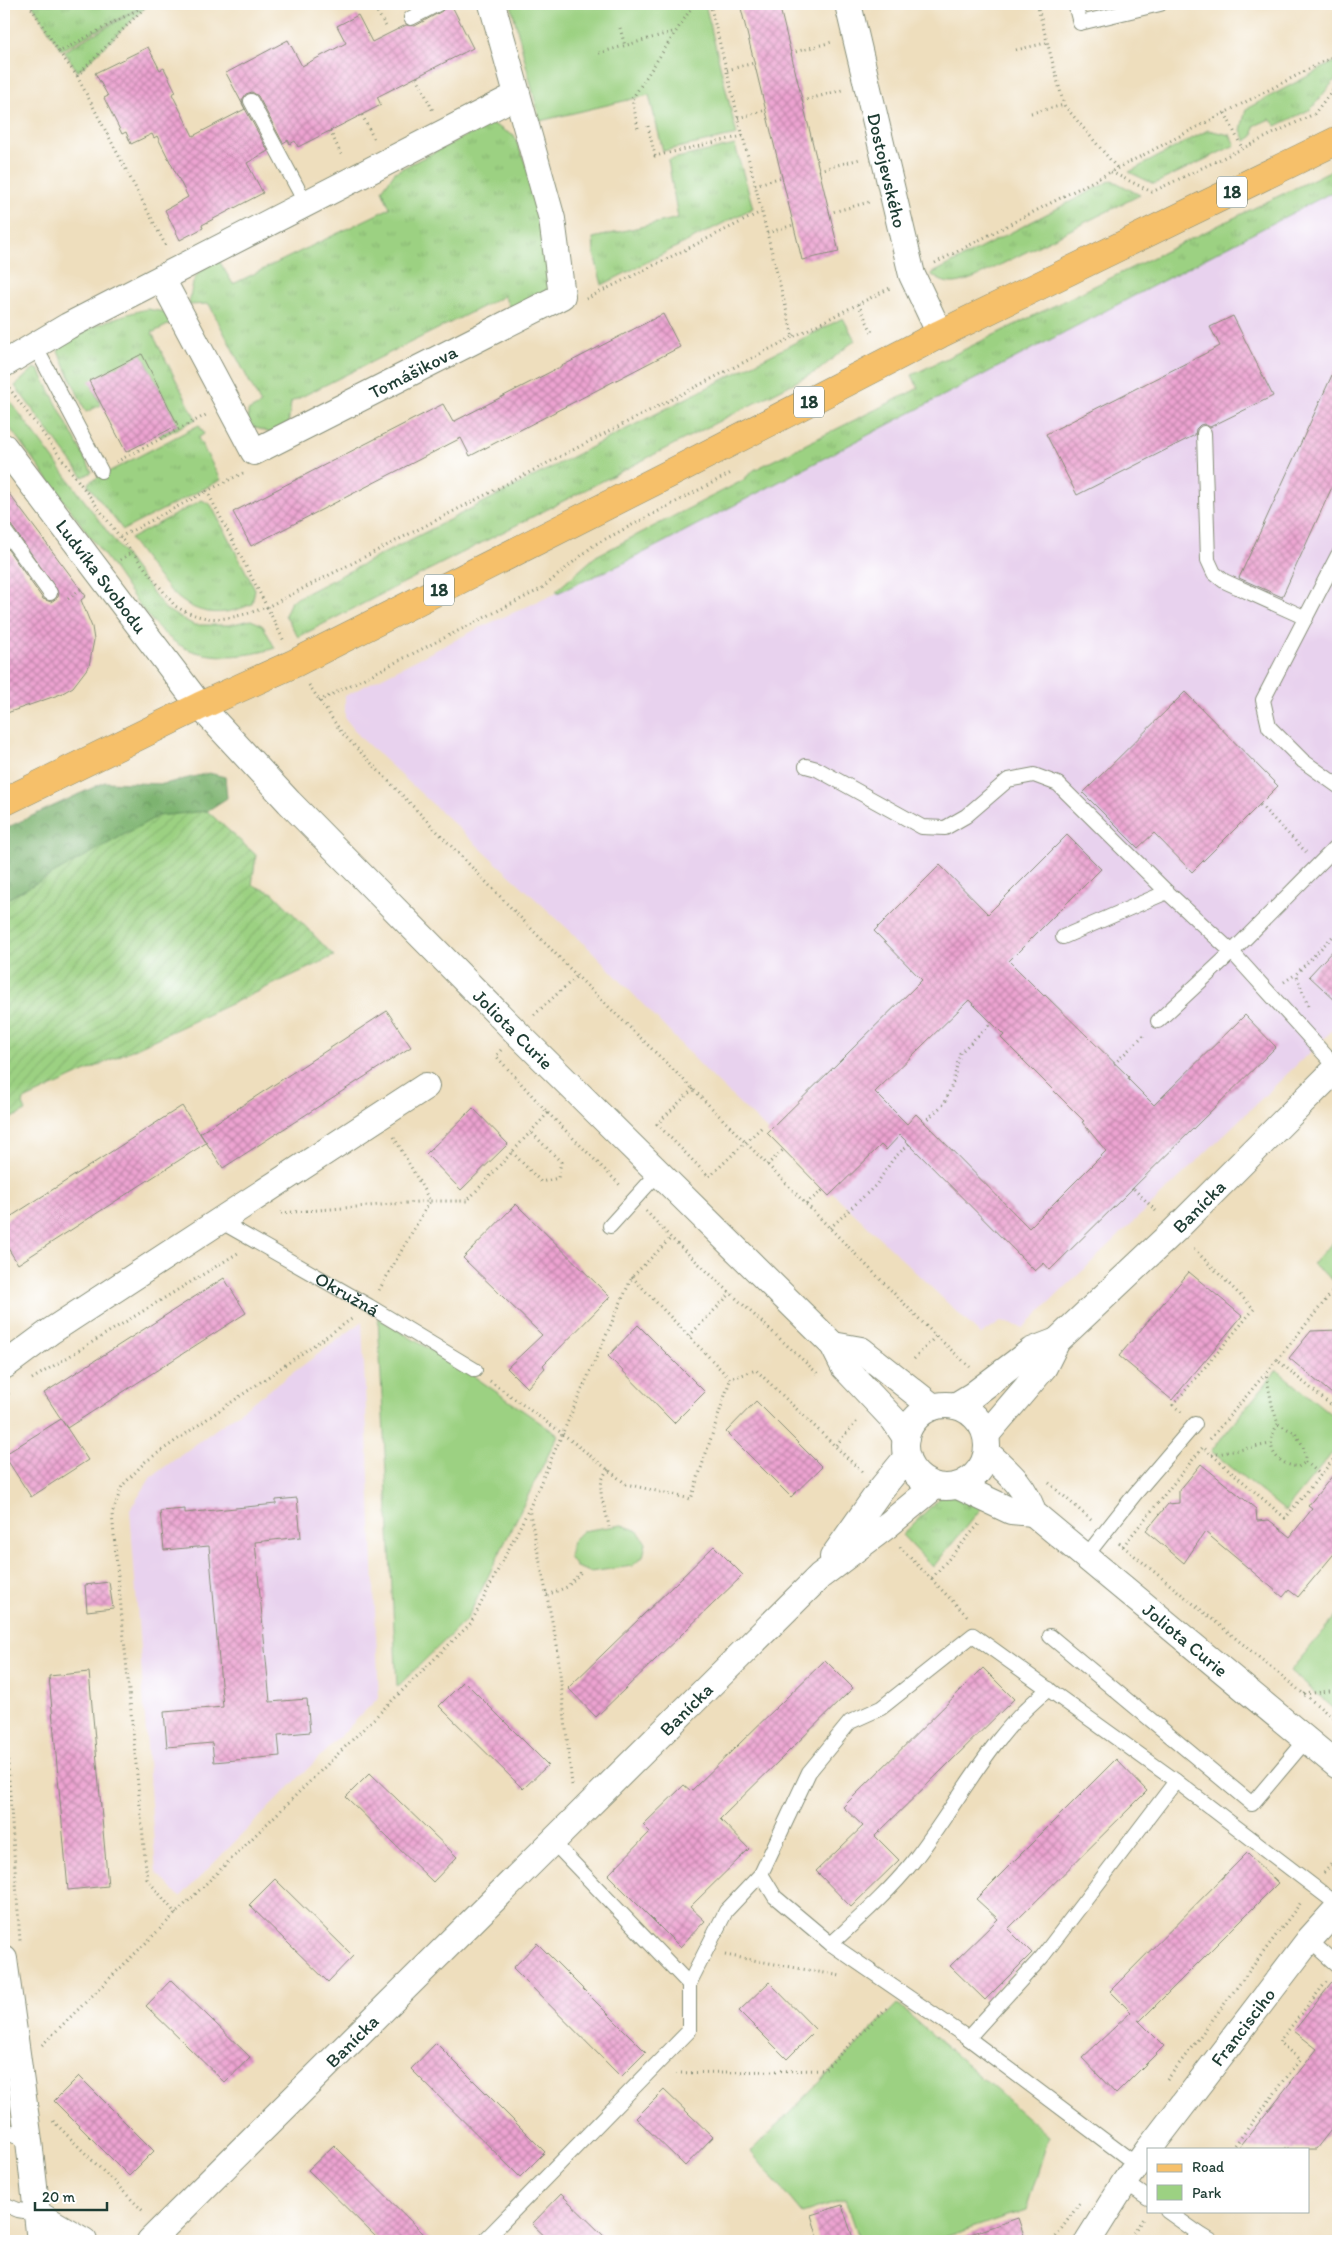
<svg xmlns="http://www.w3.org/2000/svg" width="1342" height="2245" font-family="Itim,sans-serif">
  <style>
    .built { fill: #e8d2ee }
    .grass { fill: url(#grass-tufts); stroke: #5e875b }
    .forest { fill: url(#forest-crowns); stroke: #4e7852 }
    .park { fill: #9cd182; stroke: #5e875b }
    .garden { fill: url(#garden-furrows); stroke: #5e875b }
    .building { fill: url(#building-cross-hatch); fill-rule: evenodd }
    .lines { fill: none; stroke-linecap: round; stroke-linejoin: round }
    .service-casing { stroke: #868e78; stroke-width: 16 }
    .minor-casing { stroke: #868e78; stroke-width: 28 }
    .primary-casing { stroke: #868e78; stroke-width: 29 }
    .path { stroke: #868e78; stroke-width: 3; stroke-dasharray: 1 4; stroke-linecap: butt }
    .service { stroke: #fff; stroke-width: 14 }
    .minor { stroke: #fff; stroke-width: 26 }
    .primary { stroke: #f6c06b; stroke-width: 28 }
    .labels { text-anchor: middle; stroke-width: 5; stroke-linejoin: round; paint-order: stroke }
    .shield { fill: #fff; stroke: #627771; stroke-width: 1 }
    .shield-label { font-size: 18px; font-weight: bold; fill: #1f3d34 }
    .street-label { font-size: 19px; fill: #1f3d34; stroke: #fff }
  </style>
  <defs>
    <pattern id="grass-tufts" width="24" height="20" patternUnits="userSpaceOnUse" patternTransform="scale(1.25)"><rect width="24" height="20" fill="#9cd182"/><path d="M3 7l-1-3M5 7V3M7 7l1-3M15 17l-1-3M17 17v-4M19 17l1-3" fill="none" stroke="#86b471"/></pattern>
    <pattern id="forest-crowns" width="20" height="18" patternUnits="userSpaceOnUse" patternTransform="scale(1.25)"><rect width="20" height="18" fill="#7db370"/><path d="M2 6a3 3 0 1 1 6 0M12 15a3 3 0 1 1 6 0" fill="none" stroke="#66935d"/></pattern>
    <pattern id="garden-furrows" width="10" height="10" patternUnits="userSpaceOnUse" patternTransform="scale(1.25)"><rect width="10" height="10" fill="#9cd182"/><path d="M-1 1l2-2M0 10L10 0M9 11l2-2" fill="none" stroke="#86b471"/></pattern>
    <pattern id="building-cross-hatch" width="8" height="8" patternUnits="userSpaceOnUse" patternTransform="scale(1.25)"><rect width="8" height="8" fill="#eda3d1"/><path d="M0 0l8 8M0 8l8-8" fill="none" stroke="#bf86aa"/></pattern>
  </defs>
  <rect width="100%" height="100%" fill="#fff"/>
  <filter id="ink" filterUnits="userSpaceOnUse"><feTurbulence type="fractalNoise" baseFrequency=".02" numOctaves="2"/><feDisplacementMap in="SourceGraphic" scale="10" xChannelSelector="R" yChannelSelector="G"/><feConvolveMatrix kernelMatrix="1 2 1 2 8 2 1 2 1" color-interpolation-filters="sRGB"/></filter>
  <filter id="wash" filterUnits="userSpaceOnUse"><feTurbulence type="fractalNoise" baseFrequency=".0096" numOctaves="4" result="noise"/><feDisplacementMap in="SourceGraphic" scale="20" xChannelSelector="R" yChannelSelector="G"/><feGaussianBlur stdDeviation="1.12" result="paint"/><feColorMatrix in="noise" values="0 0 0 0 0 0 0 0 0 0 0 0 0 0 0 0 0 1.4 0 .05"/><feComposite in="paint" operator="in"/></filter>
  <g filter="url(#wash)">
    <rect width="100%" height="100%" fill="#eedebd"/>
    <g class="built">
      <polygon points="1338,189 1338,1025 1023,1328 1002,1321 981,1335 714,1079 594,953 361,738 345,718 345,696 479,628 624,563"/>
      <polygon points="362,1322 379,1697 180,1897 156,1872 130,1510 151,1477"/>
    </g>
    <g class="grass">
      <polygon points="32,4 146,4 61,50"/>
      <polygon points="148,4 149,4 78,72 64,51"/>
      <polygon points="1338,60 1338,76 1311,109 1276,126 1270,119 1254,126 1253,136 1246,141 1241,130 1246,109"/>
      <path d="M491 123 514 136 531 177 553 284 540 302 513 314 504 296 291 402 288 426 273 434 248 425V411L261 404 209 304 189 305C193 277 194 273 218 259L233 284 390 208 382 190 395 172Z"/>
      <polygon points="1208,130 1230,135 1235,145 1154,184 1129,172"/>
      <polygon points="735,145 753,208 602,285 594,254 593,238 678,218 668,160"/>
      <polygon points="1338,167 1338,189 624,563 557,593 557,590 596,556 742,481 754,470 913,391 918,388 912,375"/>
      <path d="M1112 180 1140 195 976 277C958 284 946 287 931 274Z"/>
      <path d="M147 309 165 312 174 322 152 333 196 419 161 437 159 435 178 425 142 354 90 382 101 405 86 412 58 351C75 330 120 315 147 309Z"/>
      <polygon points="843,318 855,340 819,370 298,637 285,615 291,601"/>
      <polygon points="34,368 39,370 92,472 83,477 15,386"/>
      <path d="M5 394 165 609 194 625H229L251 620 258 623 263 626 275 648C248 657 211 660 185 648 153 633 127 586 106 558 73 513 40 469 7 424L4 411Z"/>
      <polygon points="199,425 204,434 198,438 221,480 123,530 88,485 89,482"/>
      <path d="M202 500 211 505 255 589 252 604C187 633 164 583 130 539Z"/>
      <polygon points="963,1490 983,1506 933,1567 902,1535 946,1492"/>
    </g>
    <polygon class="forest" points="209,773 225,777 227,798 207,811 158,816 4,901 4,829 105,782 164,784"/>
    <g class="park">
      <polygon points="511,4 705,4 737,135 663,151 649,95 540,121"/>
      <polygon points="1338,1237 1338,1284 1312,1264"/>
      <polygon points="378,1318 475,1377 558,1435 467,1619 397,1687"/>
      <polygon points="1277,1370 1338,1420 1338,1446 1285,1511 1211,1451"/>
      <polygon points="622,1525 638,1531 646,1543 643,1557 632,1566 590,1572 576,1567 569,1557 572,1541 582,1531"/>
      <polygon points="1338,1614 1338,1712 1290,1671"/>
      <polygon points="897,2004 1049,2136 1026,2210 933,2241 860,2241 845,2199 802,2213 751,2152"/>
    </g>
    <polygon class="garden" points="207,811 256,855 252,885 273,893 334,956 22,1101 26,1111 4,1122 4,901 158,816"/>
    <g id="blocks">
      <g class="building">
        <polygon points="447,4 451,4 473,48 377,97 381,105 298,147 295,141 290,144 288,140 283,143 258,96 252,92 246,94 242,100 243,105 268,151 247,163 263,193 202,225 203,228 180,240 165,210 188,197 157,136 154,138 152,134 131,144 126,132 122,134 104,98 108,96 95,73 148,47 160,70 164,68 176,92 172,94 193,136 245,109 226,73 288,40 302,66 346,43 337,26 358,15 372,42 406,25 415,26 442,11"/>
        <polygon points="740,4 779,4 839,252 802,260"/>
        <polygon points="663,314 680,347 470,456 461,438 251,546 233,512 443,404 453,422"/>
        <polygon points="1233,316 1273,396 1210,427 1204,424 1200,425 1196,429 1195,435 1077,495 1046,434 1220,346 1210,327"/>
        <polygon points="142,354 178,425 126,452 89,381"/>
        <polygon points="1338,362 1338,474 1282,597 1239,578"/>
        <polygon points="4,487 86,596 81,600 92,627 94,640 89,666 73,687 61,694 4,714 4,544 43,599 51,602 58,597 59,593 11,525 4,521"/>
        <polygon points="1185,692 1278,786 1192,872 1154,833 1138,848 1083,793"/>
        <path d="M1067 835 1101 869 1009 961 1044 996 1045 995 1129 1077 1128 1079 1154 1105 1245 1015 1276 1047 1050 1270 1044 1263 1035 1271 900 1135 886 1150 881 1145 829 1196 767 1133 922 980 874 931 940 865 988 914ZM969 1000 1004 1035 1001 1038 1084 1121 1082 1122 1106 1151 1029 1228 916 1114 907 1124 875 1092Z"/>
        <polygon points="1338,945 1338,1003 1309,976"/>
        <polygon points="387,1011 411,1047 223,1168 200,1133"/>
        <polygon points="182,1106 206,1143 18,1264 4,1242 4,1221"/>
        <polygon points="473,1108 508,1144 461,1190 426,1154"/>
        <polygon points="516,1204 610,1297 543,1365 545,1368 527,1388 507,1368 542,1335 463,1258"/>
        <polygon points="1189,1272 1242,1316 1172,1400 1119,1356"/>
        <polygon points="224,1278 246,1313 67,1428 44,1393"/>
        <polygon points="638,1325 705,1392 674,1423 608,1356"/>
        <polygon points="1338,1330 1338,1399 1289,1358 1311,1331"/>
        <polygon points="756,1401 822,1467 791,1497 726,1432"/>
        <polygon points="61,1419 88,1460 31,1497 4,1455"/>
        <polygon points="1201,1464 1256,1509 1257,1521 1269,1520 1290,1537 1312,1509 1308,1506 1338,1469 1338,1549 1298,1597 1289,1590 1283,1597 1205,1532 1184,1563 1146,1531 1168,1504 1179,1503 1179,1491"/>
        <polygon points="297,1498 301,1537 255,1542 270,1702 307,1699 310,1732 278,1735 280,1756 214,1762 212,1743 167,1747 164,1712 223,1707 209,1546 164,1550 160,1511 185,1509 185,1513 276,1504 276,1500"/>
        <polygon points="714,1546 743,1575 596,1717 568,1688"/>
        <polygon points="109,1582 113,1608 87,1611 85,1585"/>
        <polygon points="825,1660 853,1688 720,1819 749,1849 690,1907 705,1921 680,1947 608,1875 650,1832 643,1825 684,1785 691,1791"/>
        <polygon points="983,1668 1014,1699 875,1836 899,1860 851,1907 816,1871 863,1826 843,1807"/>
        <polygon points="89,1672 108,1886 68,1890 49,1676"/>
        <polygon points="464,1681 548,1765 523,1789 439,1706"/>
        <polygon points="1116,1759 1147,1791 1008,1929 1032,1953 985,2000 950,1966 998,1919 976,1899"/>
        <polygon points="370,1773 457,1857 433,1882 346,1797"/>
        <polygon points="1247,1853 1278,1883 1140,2021 1138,2020 1164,2046 1116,2094 1082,2058 1131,2012 1110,1991"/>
        <polygon points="275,1879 353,1956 328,1982 249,1905"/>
        <polygon points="537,1943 646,2052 621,2077 513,1968"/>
        <polygon points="1338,1975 1338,2121 1316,2149 1238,2149 1317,2049 1294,2031"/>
        <polygon points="171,1980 250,2057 225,2083 146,2006"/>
        <polygon points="769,1982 816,2030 787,2059 739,2011"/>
        <polygon points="436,2043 545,2152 520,2177 411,2069"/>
        <polygon points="79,2076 154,2151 129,2176 54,2101"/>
        <polygon points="664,2090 713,2137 685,2166 636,2118"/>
        <polygon points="334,2145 431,2241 380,2241 308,2170"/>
        <polygon points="561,2194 609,2241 550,2241 532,2224"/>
        <polygon points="842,2205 854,2241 819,2241 811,2215"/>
        <polygon points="1018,2218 1026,2241 959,2241 959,2238"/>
      </g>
    </g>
  </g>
  <g filter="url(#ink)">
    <use href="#blocks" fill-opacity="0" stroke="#868e78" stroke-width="1"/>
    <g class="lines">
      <g class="service-casing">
        <g id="service">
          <polyline points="1075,4 1080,23 1160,4"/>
          <polyline points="411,18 438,4"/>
          <polyline points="251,101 306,204"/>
          <polyline points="35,346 101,471"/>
          <polyline points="1204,433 1208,560 1214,573 1224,581 1306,618"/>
          <polyline points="4,530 50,593"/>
          <polyline points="1338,555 1263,700 1269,727 1303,761 1338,786"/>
          <polyline points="806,766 817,769 922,827 945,828 966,816 1008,780 1034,775 1058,784 1167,892 1232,952 1338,845"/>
          <polyline points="1063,937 1167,892"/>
          <polyline points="1158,1021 1232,952 1337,1068"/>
          <path id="s1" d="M218 1220 369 1306 475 1370"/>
          <polyline points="610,1226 659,1172"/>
          <polyline points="1086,1556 1135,1494 1195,1424"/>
          <polyline points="1050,1636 1252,1804 1306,1740"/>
          <polyline points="1309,1940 1338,1966"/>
          <path d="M831 1944C859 1918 888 1893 912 1863 958 1805 990 1734 1049 1689"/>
          <polyline points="689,1984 726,1911 761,1874"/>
          <polyline points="968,2038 1042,1957 1176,1781"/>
          <polyline points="4,2126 10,2133 29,2141"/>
          <polyline points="1137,2165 968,2038 831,1944 775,1897 761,1874 809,1772 850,1722 881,1708 973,1635 1176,1781 1338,1905"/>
          <polyline points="1125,2182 1148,2198"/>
          <polyline points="4,2204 18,2210 36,2213"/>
          <polyline points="1167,2211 1198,2233 1193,2241"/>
          <polyline points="1198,2233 1211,2241"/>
          <polyline points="484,2241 689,2031 689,1984 553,1842"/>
        </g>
      </g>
      <g class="minor-casing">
        <g id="minor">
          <path id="s2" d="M848 4 912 275 940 334"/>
          <path id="s3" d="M162 279 254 452 562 296 552 219 492 4"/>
          <polyline points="4,364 68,326 517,95"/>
          <path id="s4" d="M4 447 200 706 289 802 515 1031 833 1345 844 1367 894 1420 906 1438"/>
          <polyline points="833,1345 861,1350 933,1407"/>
          <polyline points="4,1366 51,1331 426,1086"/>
          <circle cx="946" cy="1446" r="41"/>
          <polyline points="955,1406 973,1395 1031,1351 1057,1341"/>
          <path id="s5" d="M986 1435 1044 1367 1057 1341 1175 1230 1337 1068 1338 1069"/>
          <path id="s6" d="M987 1453C1008 1472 1025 1485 1033 1513L1338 1766"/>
          <polyline points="958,1486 1011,1511 1033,1513"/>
          <polyline points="833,1557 881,1489 907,1457"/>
          <polyline points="4,1959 29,2141 40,2241"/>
          <path id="s7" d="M1149 2149 1309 1940 1338 1908"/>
          <polyline points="36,2213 84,2241"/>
          <path id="s8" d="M150 2241 820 1576 889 1524 935 1486"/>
          <polyline points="1088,2241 1125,2182 1148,2150"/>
        </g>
      </g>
      <g class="primary-casing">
        <polyline id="primary" points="4,802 200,706 295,663 677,470 940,334 1338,140"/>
      </g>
      <g class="path">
        <polyline points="29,4 59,52 148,4"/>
        <polyline points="372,4 387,28"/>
        <polyline points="710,4 793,337 892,287"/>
        <polyline points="1037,4 1064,105 1118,169"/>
        <polyline points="620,28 625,46"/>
        <polyline points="1016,50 1046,43"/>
        <polyline points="59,52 77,76 167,248"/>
        <polyline points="599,53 676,31"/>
        <polyline points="791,53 832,42"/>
        <polyline points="727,70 754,63"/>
        <polyline points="77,76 147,5"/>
        <polyline points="417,77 433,111"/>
        <polyline points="802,101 842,90"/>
        <polyline points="1031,113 1064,105"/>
        <polyline points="1225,113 1242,148"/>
        <polyline points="362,115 375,141"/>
        <polyline points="738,118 766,110"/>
        <polyline points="648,126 655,156 743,136"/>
        <polyline points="638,128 632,99 694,4"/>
        <polyline points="330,131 342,156"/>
        <polyline points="819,170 860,159"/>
        <polyline points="1111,172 1152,192 1314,114 1338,83"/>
        <polyline points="755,185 782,177"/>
        <polyline points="829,213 869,202"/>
        <polyline points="767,233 793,225"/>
        <polyline points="935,263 1338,54"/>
        <polyline points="586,299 761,212"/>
        <polyline points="858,304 872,332"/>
        <path d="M9 388 120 537 175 606C209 626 232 619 267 607L284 641"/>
        <polyline points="116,462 206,415"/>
        <polyline points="243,473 207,491 267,607 793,337"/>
        <polyline points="120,537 207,491"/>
        <polyline points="120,560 132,552"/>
        <polyline points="68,599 81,589"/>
        <polyline points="309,685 342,733 577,976 693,1089 936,1336 970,1367"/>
        <polyline points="319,701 541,589 594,545 733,472"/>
        <polyline points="1260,805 1306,852"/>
        <polyline points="1284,982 1296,974"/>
        <polyline points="1308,1006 1296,974 1338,931"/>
        <polyline points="534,1015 577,976"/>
        <polyline points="1114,1064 1146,1033"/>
        <polyline points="693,1089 657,1124 709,1177 763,1126"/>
        <polyline points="548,1113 621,1186"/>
        <polyline points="924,1122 945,1103 953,1082 960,1053 991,1023"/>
        <polyline points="512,1152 541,1182 558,1178 561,1162 531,1132"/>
        <polyline points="767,1165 783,1150"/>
        <polyline points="1134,1189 1158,1213"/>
        <polyline points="806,1204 823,1190"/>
        <polyline points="646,1211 671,1238 818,1374"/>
        <polyline points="281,1213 430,1201 467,1201 548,1113 496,1056 501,1050"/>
        <polyline points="830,1228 876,1185 893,1159 909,1144"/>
        <polyline points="632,1277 730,1379 756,1370 863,1473"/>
        <polyline points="1338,1285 1277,1360 1338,1411"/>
        <polyline points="379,1290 430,1201 394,1137"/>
        <polyline points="689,1336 731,1293"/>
        <polyline points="914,1359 936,1336"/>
        <polyline points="1277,1360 1266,1373 1272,1405 1278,1424 1295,1433 1303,1446 1306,1462 1321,1475"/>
        <polyline points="32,1379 238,1253"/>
        <polyline points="490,1381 563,1434 626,1484 691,1499 730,1380"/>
        <polyline points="4,1396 12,1391"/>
        <polyline points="1181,1412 1173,1405 1254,1309 1192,1247"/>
        <path d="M1278 1424C1264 1445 1273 1463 1298 1467L1306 1462"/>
        <polyline points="1210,1439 1265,1374"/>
        <polyline points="836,1445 859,1419"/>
        <polyline points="1212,1455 1270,1444"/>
        <path d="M608 1469C593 1489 606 1505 609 1527"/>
        <polyline points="1049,1483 1091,1520"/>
        <polyline points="1119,1543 1338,1722"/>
        <polyline points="1123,1546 1203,1447 1285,1518 1338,1454"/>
        <polyline points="900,1547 969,1618"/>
        <polyline points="932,1578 979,1524"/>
        <polyline points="547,1595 567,1587 583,1570"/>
        <polyline points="1304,1694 1338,1690"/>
        <polyline points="4,1705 20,1941"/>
        <polyline points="572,1785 557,1645 529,1509 632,1277 671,1238"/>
        <polyline points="1324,1873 1338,1856"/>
        <polyline points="176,1914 147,1879 112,1514 122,1486 145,1462 353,1318"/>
        <polyline points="725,1955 841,1976"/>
        <polyline points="42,2045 471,1623 529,1509"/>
        <polyline points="676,2073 824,2070 888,2007"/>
        <polyline points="1167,2080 1302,1901"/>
        <polyline points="53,2121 144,2212"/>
        <polyline points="1232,2149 1300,2060 1279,2042 1327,1981"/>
        <polyline points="1053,2241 1081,2201"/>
        <polyline points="1128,2241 1144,2217"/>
      </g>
      <use href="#service" class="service"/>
      <use href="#minor" class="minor"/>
      <use href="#primary" class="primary"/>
    </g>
  </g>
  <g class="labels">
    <g class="shield">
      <rect x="1217" y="176.5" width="30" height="31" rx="4"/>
      <rect x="794" y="386.5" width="30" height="31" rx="4"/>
      <rect x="424" y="574.5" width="30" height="31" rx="4"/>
    </g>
    <g class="shield-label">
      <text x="1232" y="198">18</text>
      <text x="809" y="408">18</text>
      <text x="439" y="596">18</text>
    </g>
    <g class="street-label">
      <text dy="7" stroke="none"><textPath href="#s2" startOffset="171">Dostojevského</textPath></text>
      <text dy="7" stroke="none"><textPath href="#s3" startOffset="374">Tomášikova</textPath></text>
      <text dy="7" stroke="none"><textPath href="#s4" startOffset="162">Ludvíka Svobodu</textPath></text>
      <text dy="7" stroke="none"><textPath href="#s4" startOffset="775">Joliota Curie</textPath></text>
      <text dy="7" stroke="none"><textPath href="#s5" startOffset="314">Banícka</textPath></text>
      <text dy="7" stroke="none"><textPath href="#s1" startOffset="149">Okružná</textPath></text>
      <text dy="7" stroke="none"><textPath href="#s6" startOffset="275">Joliota Curie</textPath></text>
      <text dy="7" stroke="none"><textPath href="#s8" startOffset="755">Banícka</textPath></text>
      <text dy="7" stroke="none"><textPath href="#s7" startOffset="154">Francisciho</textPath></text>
      <text dy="7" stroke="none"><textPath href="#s8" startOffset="284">Banícka</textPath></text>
    </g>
  </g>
  <rect width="1342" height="2245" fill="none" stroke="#fff" stroke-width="20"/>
  <rect x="1147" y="2148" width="162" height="65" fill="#ffffff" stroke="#a5b1ae"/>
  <rect x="1157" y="2164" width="25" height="8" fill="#f6c06b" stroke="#a5b1ae"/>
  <text x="1192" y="2172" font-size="15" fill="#1f3d34">Road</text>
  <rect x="1157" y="2185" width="25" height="15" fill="#9cd182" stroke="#a5b1ae"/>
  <text x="1192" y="2198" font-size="15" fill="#1f3d34">Park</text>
  <path d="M35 2202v8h72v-8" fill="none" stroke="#1f3d34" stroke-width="2.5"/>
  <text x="42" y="2202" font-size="15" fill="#1f3d34" stroke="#ffffff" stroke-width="4" paint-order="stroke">20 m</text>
</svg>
